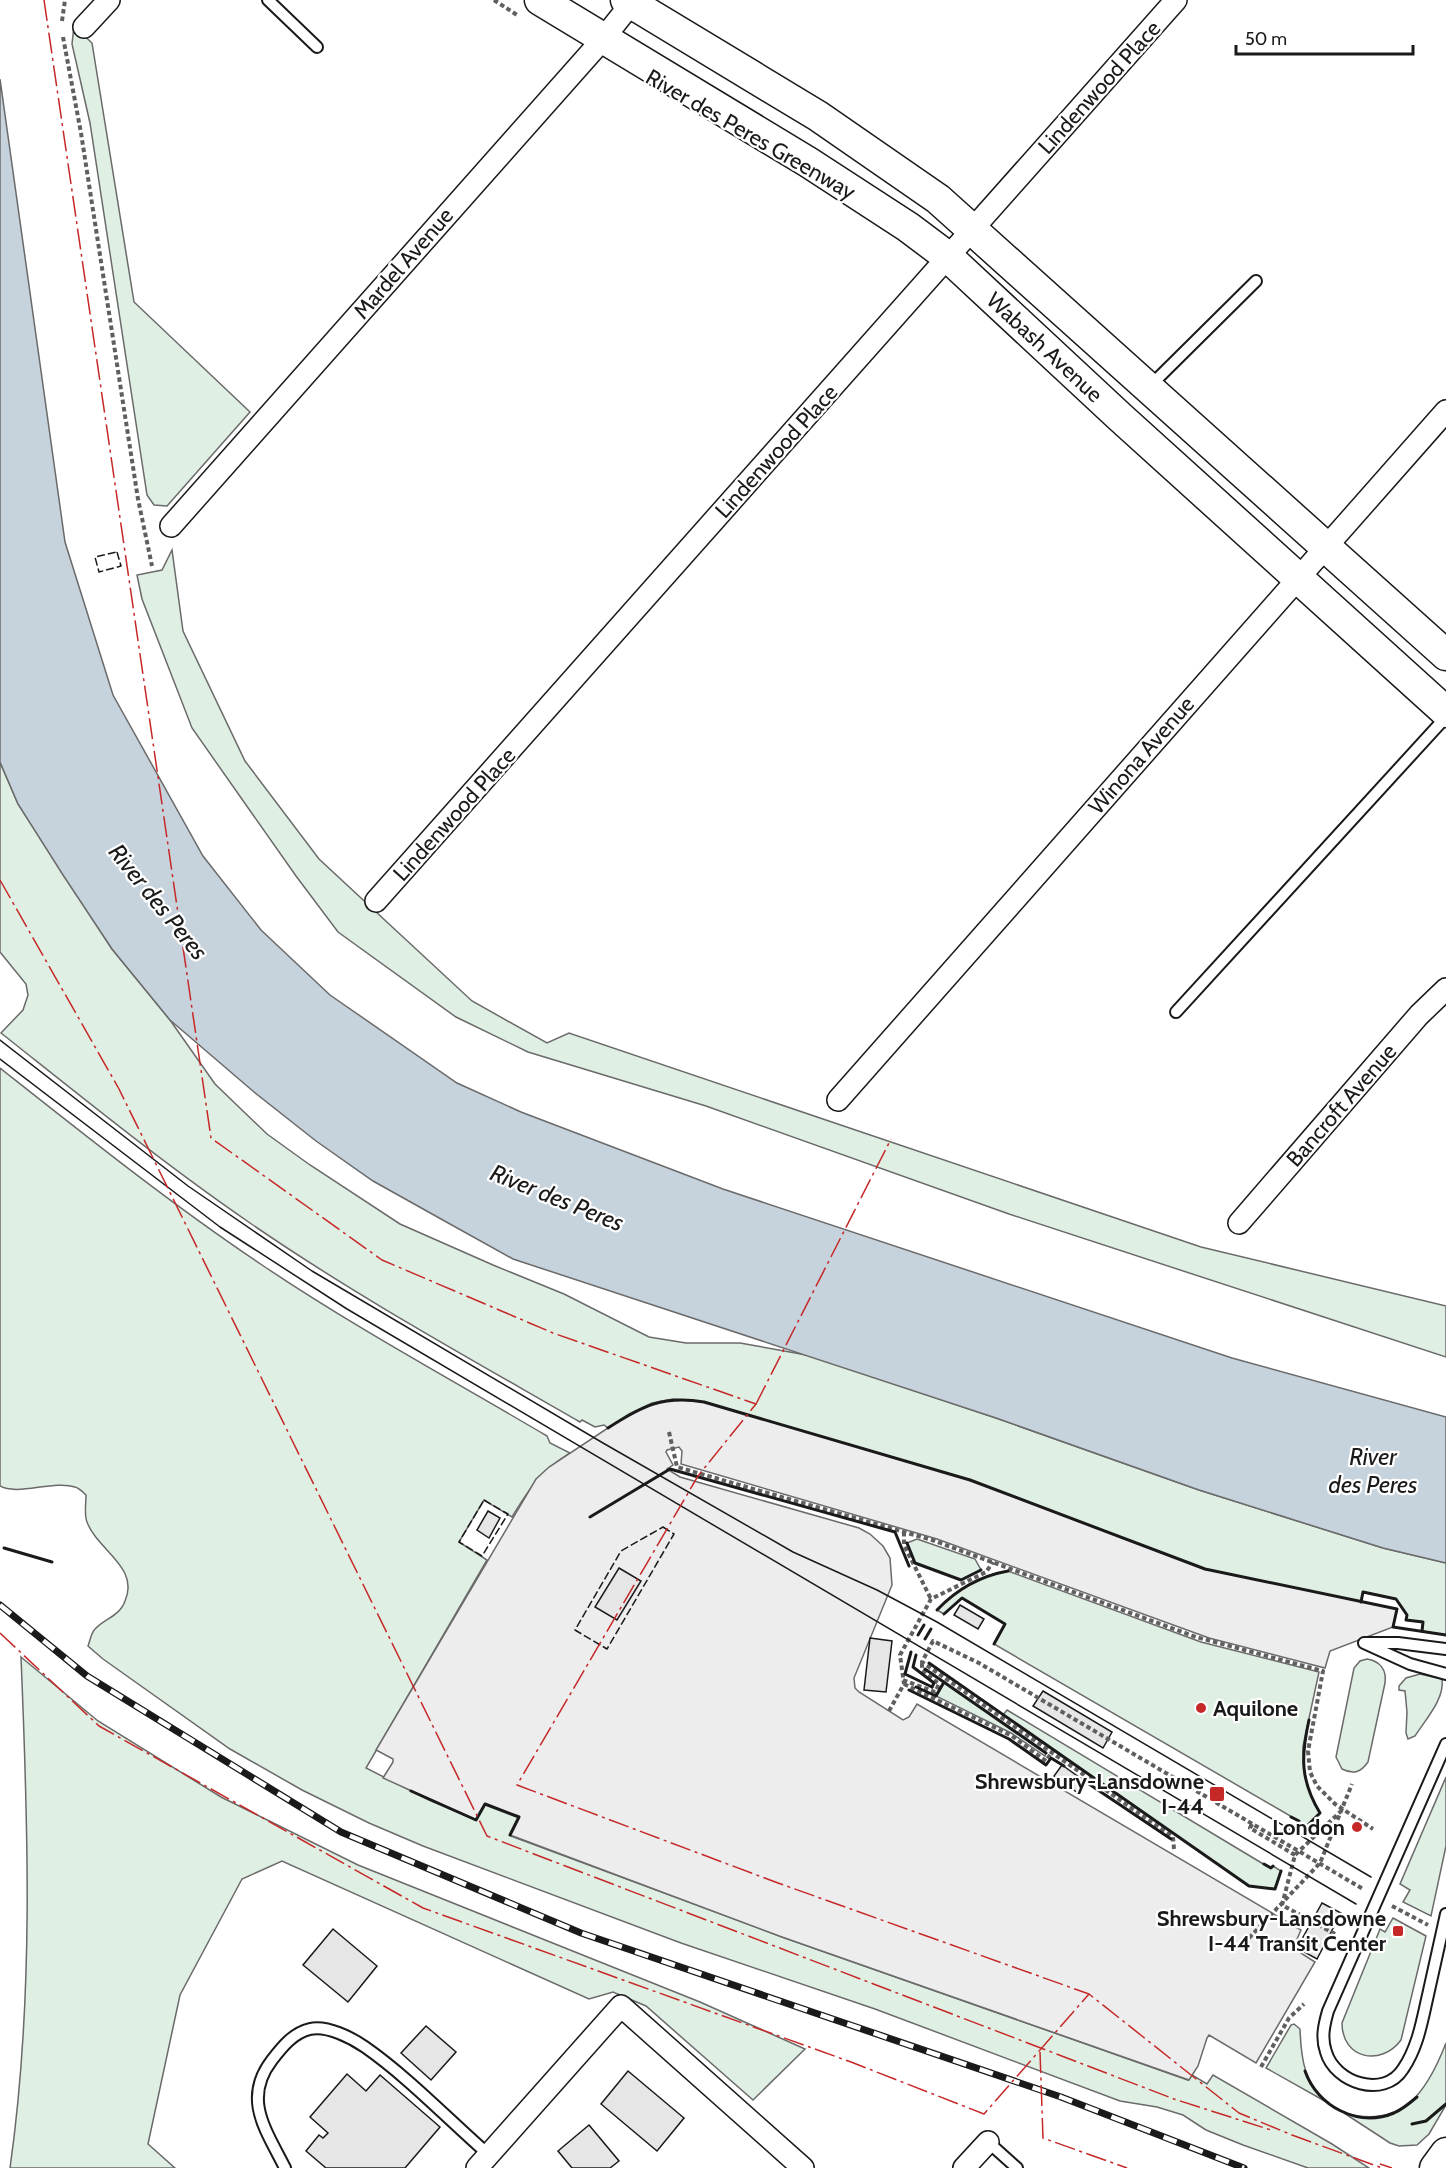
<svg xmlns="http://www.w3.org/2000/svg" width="1446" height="2168" font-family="Cabin,sans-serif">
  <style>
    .green { fill: #e0efe3; stroke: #6a6a6a; stroke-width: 1.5 }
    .parking { fill: #ededed; stroke: #6a6a6a; stroke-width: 1.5 }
    .water { fill: #c6d2dc; stroke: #6a6a6a; stroke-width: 1.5 }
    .building { fill: #e6e6e6; stroke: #1a1a1a; stroke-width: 1.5 }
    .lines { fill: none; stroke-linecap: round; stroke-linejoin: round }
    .service-casing { stroke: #1a1a1a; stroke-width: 14 }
    .minor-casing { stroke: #1a1a1a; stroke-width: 24 }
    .secondary-casing { stroke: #1a1a1a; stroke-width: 33 }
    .path { stroke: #5f5f5f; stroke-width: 4; stroke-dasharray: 4.5 3; stroke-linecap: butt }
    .service { stroke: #fff; stroke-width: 10 }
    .minor { stroke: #fff; stroke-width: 21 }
    .secondary { stroke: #fff; stroke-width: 30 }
    .tram { stroke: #1a1a1a; stroke-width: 1.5 }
    .rail-casing { stroke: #1a1a1a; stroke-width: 7 }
    .rail { stroke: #fff; stroke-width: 4.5; stroke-dasharray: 14; stroke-linecap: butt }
    .fence { stroke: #1a1a1a; stroke-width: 1.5; stroke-dasharray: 8 3; stroke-linecap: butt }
    .wall { stroke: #1a1a1a; stroke-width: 3 }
    .power { stroke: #c62828; stroke-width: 1.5; stroke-dasharray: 21 4.5 3 4.5; stroke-linecap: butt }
    .poi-dot { fill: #c62828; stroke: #fff; stroke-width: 2 }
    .labels { text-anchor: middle; stroke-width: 4.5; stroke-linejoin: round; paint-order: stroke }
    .street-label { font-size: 22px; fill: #1a1a1a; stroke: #fff }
    .poi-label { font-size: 22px; font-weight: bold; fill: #1a1a1a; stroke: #fff; text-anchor: end }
    .water-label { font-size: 24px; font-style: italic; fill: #1a1a1a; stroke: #fff }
  </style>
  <rect width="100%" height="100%" fill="#fff"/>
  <g class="green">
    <polygon points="74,26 92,43 134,302 250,412 167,506 154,505 147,495 90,123 72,44"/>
    <polygon points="172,550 183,631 245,761 319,859 472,1001 547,1043 569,1033 1201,1247 1446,1306 1446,1357 1009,1214 706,1106 528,1052 456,1017 338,932 296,876 192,728 142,599 137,575 162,570"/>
    <path d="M0 762 18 804 112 949 170 1020 215 1084 267 1134 310 1165 400 1224 493 1265 564 1294 649 1337 686 1343H740L812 1356 996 1418 1199 1490 1383 1548 1446 1563V1635L1422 1631 1423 1622 1406 1620 1407 1615 1396 1599 1363 1592 1361 1602 1205 1569 970 1480 704 1402C663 1395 642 1406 608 1428L604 1425 595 1427 582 1420 580 1422C469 1358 356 1296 250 1223 164 1164 83 1098 1 1033L23 1010 28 995 26 984 0 952Z"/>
    <path d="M0 1068C86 1136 171 1204 262 1265 354 1327 452 1380 547 1436L550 1443 570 1453C540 1472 530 1487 512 1517L484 1500 459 1542 487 1560 366 1768 429 1800 476 1820 485 1804 519 1817 511 1836 782 1937 1188 2080 1192 2075 1207 2084 1213 2075 1332 2144 1369 2168H1308L1243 2145 1206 2130 1183 2115 1157 2107 1120 2101 875 2009 681 1943 423 1846 369 1823 302 1790 230 1749 103 1659 88 1646C90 1641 91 1633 95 1629 104 1619 120 1616 125 1601 140 1567 97 1550 87 1522 84 1515 86 1503 86 1495 83 1492 79 1488 75 1487 54 1480 17 1496 0 1486Z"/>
    <polygon points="917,1539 975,1559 981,1570 961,1580 915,1563 907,1543"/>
    <path d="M1008 1571 1201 1642 1319 1672 1303 1746C1302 1771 1307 1792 1320 1813L1305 1828 1297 1824 1299 1821 994 1644 1005 1624 962 1598 944 1614 937 1610C956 1590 980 1576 1008 1571Z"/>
    <path d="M21 1657 98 1721 221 1797 358 1865 700 2002 805 2049 753 2100 646 2006 613 1992 589 1999 282 1861 242 1879 180 1995 148 2144 175 2168H10C34 1999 28 1826 21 1657Z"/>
    <path d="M1367 1659C1380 1661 1387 1670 1385 1683L1368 1762C1361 1772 1354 1775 1342 1769L1336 1757 1354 1668 1360 1661Z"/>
    <path d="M1420 1674 1442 1679C1445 1699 1425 1720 1415 1736L1408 1739 1406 1733 1407 1712 1405 1691 1399 1690V1686L1406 1678Z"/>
    <polygon points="944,1682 1046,1753 1045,1756 1011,1733 936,1696"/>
    <polygon points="1007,1710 1270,1868 1273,1866 1281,1871 1275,1889 1249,1886 1003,1715"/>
    <polygon points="1446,1777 1446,1846 1431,1916 1403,1902 1410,1890 1400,1884"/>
    <path d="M1393 1918 1426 1936 1401 2040C1381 2067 1342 2059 1342 2023L1380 1929 1385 1932Z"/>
    <path d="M1294 2024 1300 2029C1301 2059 1304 2085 1330 2104L1266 2068 1291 2025Z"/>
    <path d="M1446 2043V2105L1429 2134 1417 2145 1399 2146 1390 2143 1344 2113C1403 2129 1427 2092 1446 2043Z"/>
  </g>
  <polygon class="parking" points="673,1399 704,1402 970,1480 1205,1569 1397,1609 1393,1627 1330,1651 1325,1668 1209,1638 937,1539 681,1464 682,1451 679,1447 667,1450 666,1452 673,1465 667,1469 680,1477 859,1528 870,1534 883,1546 890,1558 892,1585 854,1678 855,1688 859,1692 903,1720 909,1717 917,1704 1301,1930 1293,1948 1315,1962 1256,2063 1209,2035 1207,2038 1198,2066 1189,2080 782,1937 510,1835 519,1817 485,1804 476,1820 383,1778 393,1762 393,1759 376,1750 536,1479 549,1467 629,1414 652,1403"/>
  <polygon class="water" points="0,79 65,542 113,695 203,856 261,930 330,995 457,1083 521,1112 723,1189 1232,1358 1446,1417 1446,1563 1383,1548 1199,1490 996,1418 513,1259 441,1219 373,1181 316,1141 254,1092 170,1020 112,949 63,875 18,804 0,762"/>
  <g class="building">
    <polygon points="488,1511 500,1518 489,1538 477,1530"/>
    <polygon points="619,1568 641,1581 617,1620 595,1607"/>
    <polygon points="960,1605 984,1619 978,1629 954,1615"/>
    <polygon points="870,1638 892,1641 886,1692 864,1690"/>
    <polygon points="1043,1691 1112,1732 1103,1748 1033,1706"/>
    <polygon points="1062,1765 1086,1782 1078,1793 1054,1776"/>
    <polygon points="1322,1903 1341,1913 1317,1959 1297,1948"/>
    <polygon points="333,1929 377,1966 348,2002 303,1965"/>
    <polygon points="426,2026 456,2052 431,2080 401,2053"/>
    <polygon points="628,2071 684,2118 657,2151 601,2104"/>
    <polygon points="347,2074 366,2091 380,2075 440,2127 405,2168 326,2168 306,2151 319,2135 323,2138 328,2133 310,2117"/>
    <polygon points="589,2125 619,2161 610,2168 572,2168 558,2151"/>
  </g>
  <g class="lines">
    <g class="service-casing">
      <g id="service">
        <polyline points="268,0 317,47"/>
        <polyline points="1149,387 1256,281"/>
        <polyline points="1176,1012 1446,717"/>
        <polyline points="1364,1643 1410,1664 1446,1674"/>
        <polyline points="1366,1643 1398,1643 1446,1649"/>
        <path d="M1446 1744 1328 2011C1324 2025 1321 2038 1326 2052 1335 2083 1384 2099 1403 2069 1418 2047 1422 2021 1428 1995 1434 1968 1440 1941 1446 1914"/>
        <polyline points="988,2142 1017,2168"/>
        <path d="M285 2168C266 2130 242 2099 272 2060 282 2047 293 2033 310 2029 327 2025 352 2038 365 2047 408 2077 449 2120 489 2155"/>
      </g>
    </g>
    <g class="minor-casing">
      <g id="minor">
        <polyline points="84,27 109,0"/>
        <polyline points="171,526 603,39 634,0"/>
        <polyline points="376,901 1176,0"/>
        <polyline points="838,1100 1446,411"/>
        <polyline points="1239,1223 1419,1015 1446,989"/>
        <polyline points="477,2168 621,2006 803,2168"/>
        <polyline points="964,2168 988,2142"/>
      </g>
    </g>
    <g class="secondary-casing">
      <g id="secondary">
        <polyline points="540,0 808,162 908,227 948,257 1120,417 1446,712"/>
        <polyline points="626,0 818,116 938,199 1446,655"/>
        <polyline points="1435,2168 1446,2153"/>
      </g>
    </g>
    <g class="path">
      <polyline points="494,0 517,15"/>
      <polyline points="62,21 65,0"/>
      <polyline points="63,37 81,133 138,499 152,566"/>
      <polyline points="669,1432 677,1467 932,1540 1196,1637 1323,1671 1308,1751 1310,1772 1317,1786 1335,1804 1373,1829"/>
      <polyline points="904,1532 904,1545 931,1599"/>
      <polyline points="903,1680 935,1692 939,1684 922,1670 922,1663"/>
      <polyline points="904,1684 1012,1736 1046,1761 1051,1753"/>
      <polyline points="889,1711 904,1684 900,1655 931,1599 986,1572 993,1562"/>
      <polyline points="1252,1824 1250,1828 1295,1855"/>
      <polyline points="1174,1849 1173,1837 922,1662 933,1641 979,1663 1363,1889"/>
      <polyline points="1392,1906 1428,1925"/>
      <polyline points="1335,1934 1282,1905 1295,1855 1340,1812"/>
      <polyline points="1249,1938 1320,1863 1352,1784"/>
      <polyline points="1261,2067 1289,2018 1304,2004"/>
    </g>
    <use href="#service" class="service"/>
    <use href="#minor" class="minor"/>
    <use href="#secondary" class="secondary"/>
    <g class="tram">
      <polyline points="0,1040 188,1186 312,1271 603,1443 793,1552 877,1590 937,1622 1371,1877"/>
      <polyline points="0,1059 220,1227 347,1309 1356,1904"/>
    </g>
    <g class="rail-casing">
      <polyline id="rail" points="0,1605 87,1676 341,1832 581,1933 1061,2097 1244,2168"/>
    </g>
    <use href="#rail" class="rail"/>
    <g class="fence">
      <polygon points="117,552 121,566 99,572 95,557"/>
      <polygon points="484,1500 508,1514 482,1556 459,1542"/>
      <polygon points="663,1527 674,1534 607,1649 575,1630 621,1551"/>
    </g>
    <g class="wall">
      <path d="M608 1428C642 1406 663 1395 704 1402L970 1480 1205 1569 1397 1609 1393 1627 1446 1635"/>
      <polyline points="590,1517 670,1469 895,1532 909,1566"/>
      <polyline points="907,1543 915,1563 961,1580 981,1570"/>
      <polyline points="4,1548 52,1562"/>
      <polyline points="1361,1602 1363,1592 1396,1599 1407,1615 1406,1620 1423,1622 1422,1631"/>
      <path d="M937 1610C956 1590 980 1576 1008 1571"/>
      <polyline points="944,1614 962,1598 1005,1624 994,1644"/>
      <polyline points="918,1635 924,1625"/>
      <polyline points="925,1639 931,1629"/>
      <polyline points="911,1652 905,1674 932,1687"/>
      <polyline points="916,1655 913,1667 934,1683 932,1687"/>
      <polyline points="929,1663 1249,1886 1275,1889 1281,1871"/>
      <polyline points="925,1669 1046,1753"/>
      <polyline points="916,1687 936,1696 944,1682"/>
      <polyline points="909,1690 1009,1739 1046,1765 1051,1758 1064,1766"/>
      <polyline points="1083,1780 1171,1839"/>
      <polyline points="411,1791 476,1820 485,1804 519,1817 510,1835"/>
      <polyline points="1291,1817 1299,1821 1297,1824"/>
      <path d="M1305 1828 1320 1813C1300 1780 1301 1756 1309 1720"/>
      <polyline points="1264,1864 1271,1868 1273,1866"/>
      <path d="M1305 2071C1317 2106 1358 2128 1394 2113 1403 2109 1410 2103 1417 2097"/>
      <polyline points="1412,2124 1426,2121 1446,2104"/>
    </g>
    <g class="power">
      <polyline points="44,0 211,1138 382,1260 553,1333 756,1404 698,1476 517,1785 778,1883 1089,1994 1239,2113 1292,2135 1382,2168"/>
      <polyline points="0,880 119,1089 487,1836 1174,2099 1271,2130"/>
      <polyline points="756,1404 891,1139"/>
      <polyline points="0,1633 99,1726 423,1908 851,2062 984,2114 1089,1994"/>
      <polyline points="1040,2052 1043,2138 1127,2168"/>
      <polyline points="1380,2164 1392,2168"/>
    </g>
  </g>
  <g class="poi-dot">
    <circle cx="1201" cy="1708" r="6"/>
    <rect x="1209" y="1786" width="16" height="16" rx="3"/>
    <circle cx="1357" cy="1827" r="6"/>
    <rect x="1392" y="1925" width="12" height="12" rx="3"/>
  </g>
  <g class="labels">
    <g class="street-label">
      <text transform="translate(1099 87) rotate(-48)" y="8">Lindenwood Place</text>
      <text transform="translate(751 134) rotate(30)" y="8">River des Peres Greenway</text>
      <text transform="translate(403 263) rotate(-49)" y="8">Mardel Avenue</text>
      <text transform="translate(1045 347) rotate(43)" y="8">Wabash Avenue</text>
      <text transform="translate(776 451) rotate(-48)" y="8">Lindenwood Place</text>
      <text transform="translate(1141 755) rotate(-49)" y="8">Winona Avenue</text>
      <text transform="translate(454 814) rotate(-48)" y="8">Lindenwood Place</text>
      <text transform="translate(1341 1105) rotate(-49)" y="8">Bancroft Avenue</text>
    </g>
    <g class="poi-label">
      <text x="1213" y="1716" text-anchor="start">Aquilone</text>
      <text x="1204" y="1789">Shrewsbury-Lansdowne<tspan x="1204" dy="25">I-44</tspan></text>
      <text x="1345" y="1835">London</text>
      <text x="1386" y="1926">Shrewsbury-Lansdowne<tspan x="1386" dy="25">I-44 Transit Center</tspan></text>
    </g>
    <g class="water-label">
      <text transform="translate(158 902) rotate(51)" y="8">River des Peres</text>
      <text transform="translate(557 1198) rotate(22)" y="8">River des Peres</text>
      <text x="1373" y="1465">River<tspan x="1373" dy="28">des Peres</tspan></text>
    </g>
  </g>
  <path d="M1236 45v9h177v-9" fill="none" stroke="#1a1a1a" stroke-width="3"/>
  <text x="1245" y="45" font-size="18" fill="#1a1a1a" stroke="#ffffff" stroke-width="4.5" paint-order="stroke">50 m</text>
</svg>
